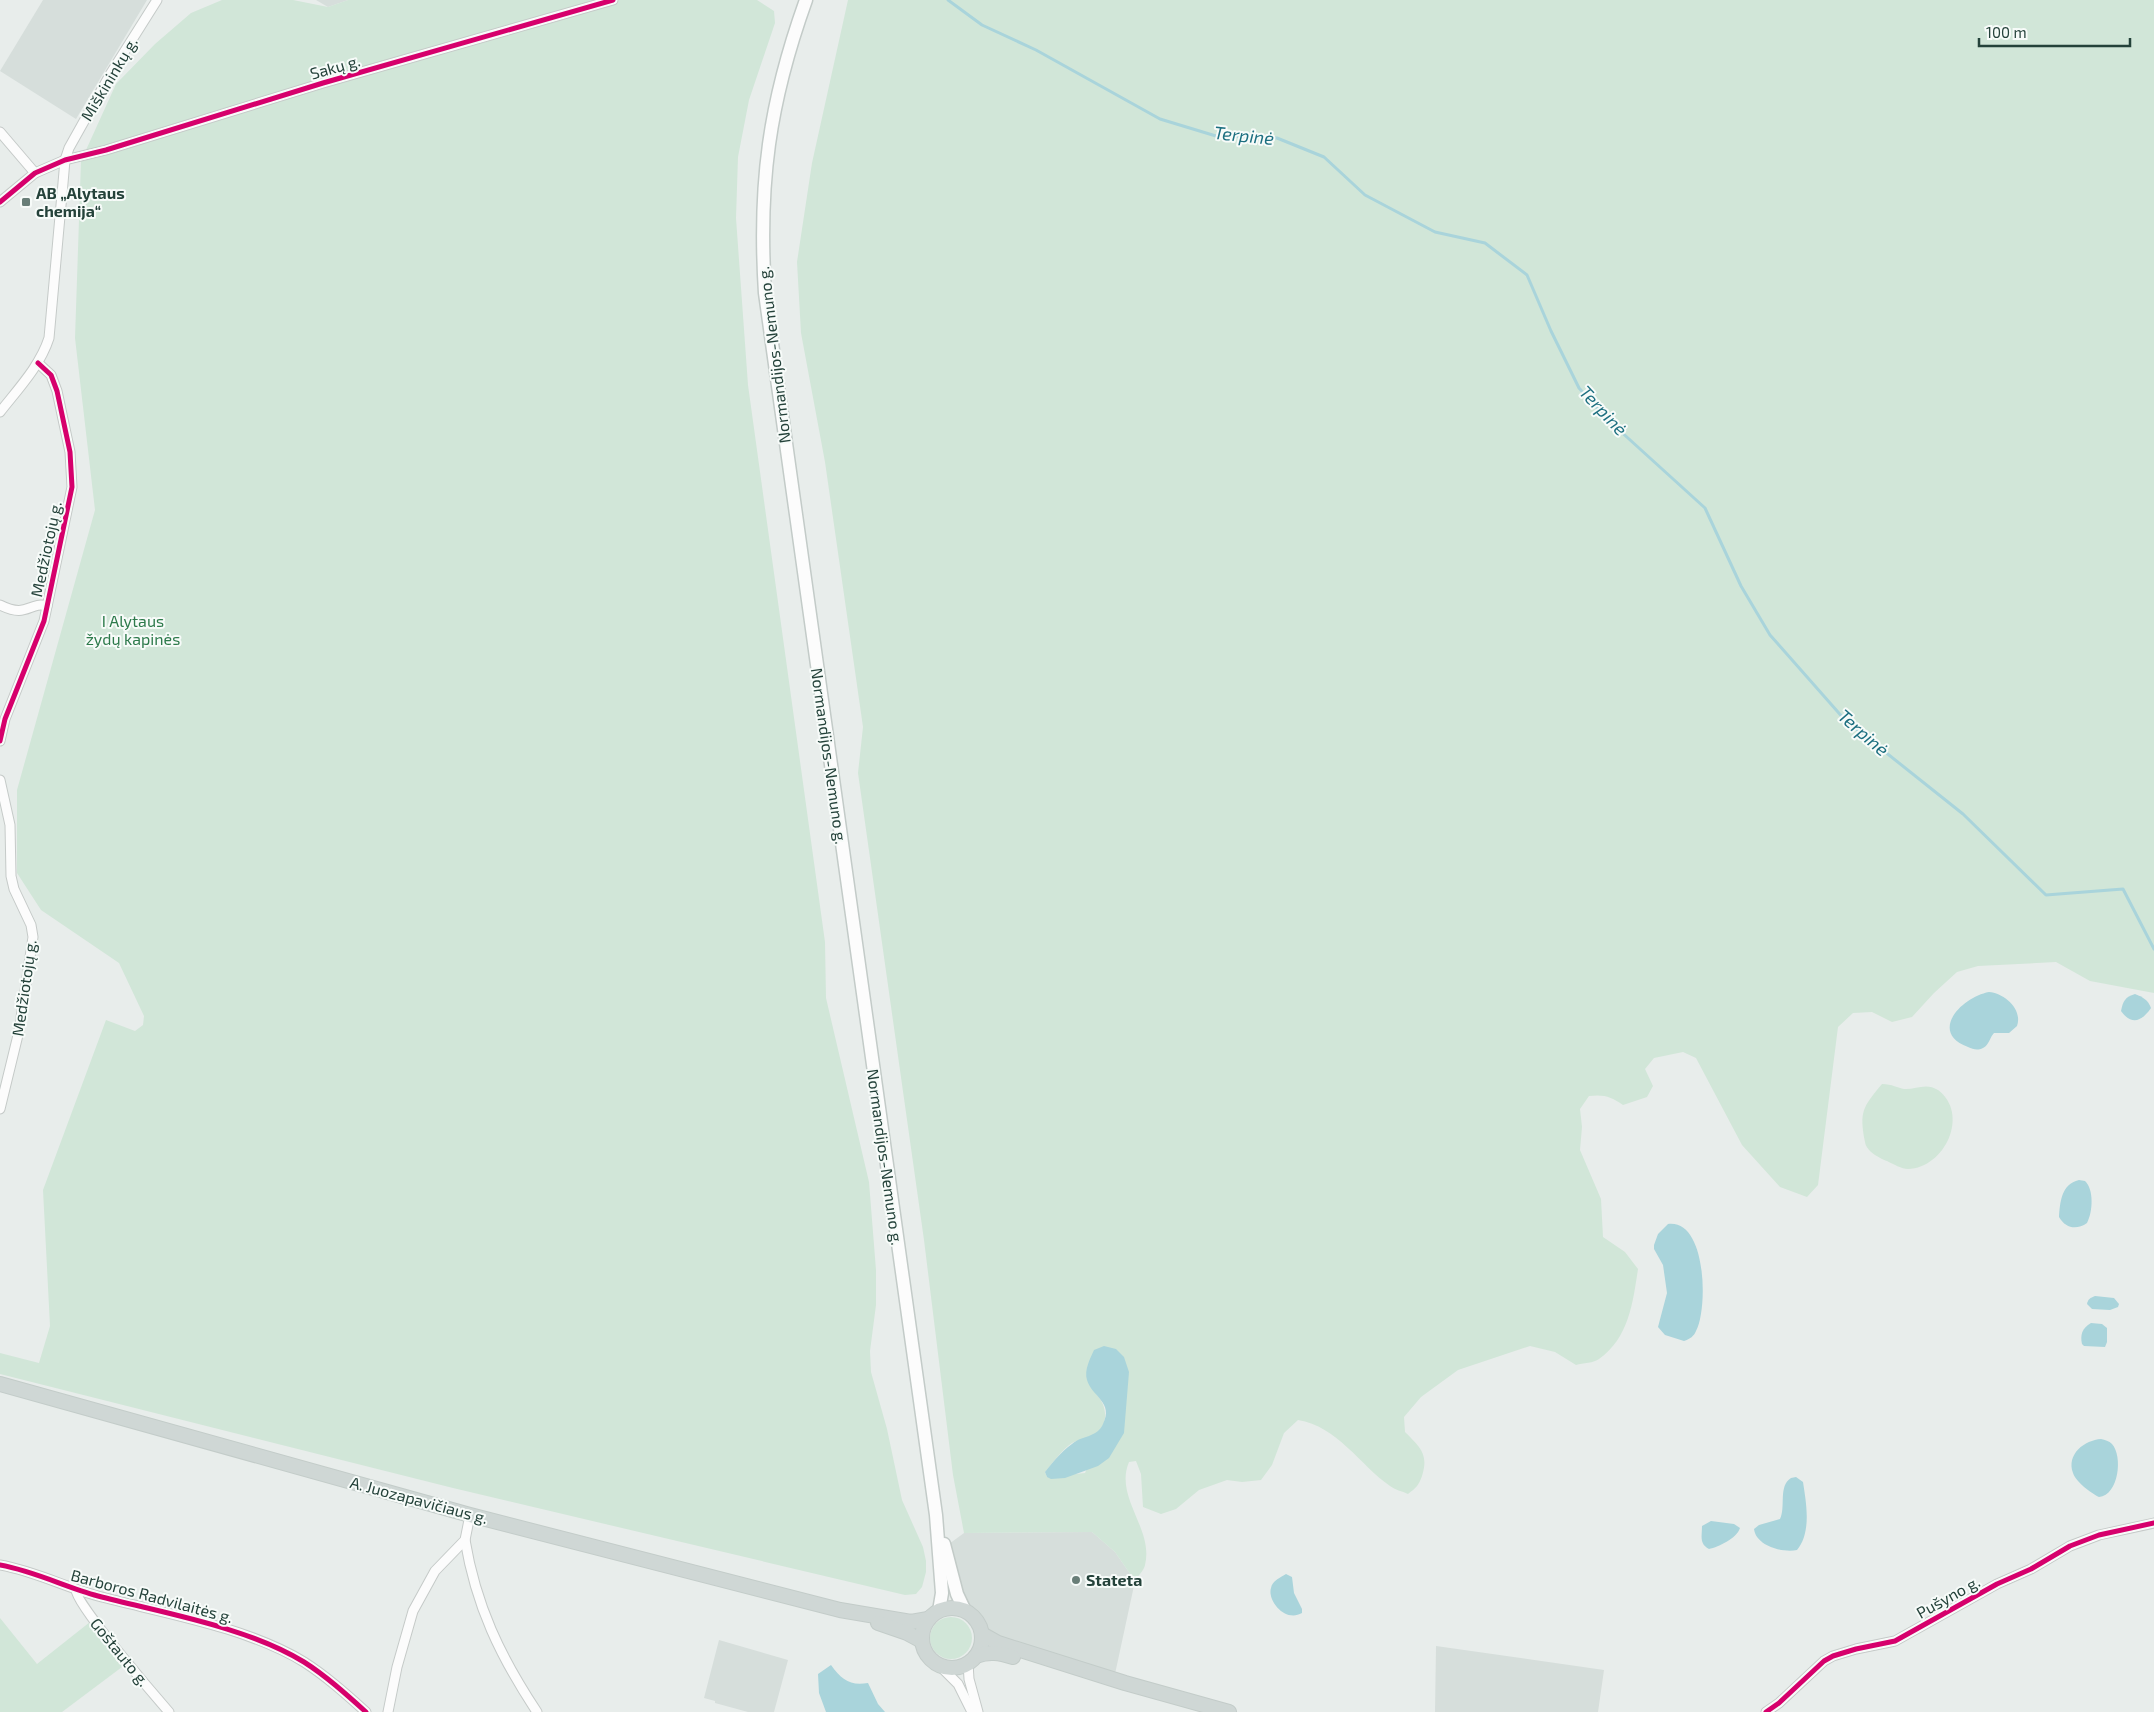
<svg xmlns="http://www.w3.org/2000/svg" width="2154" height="1712" font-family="'Exo 2',sans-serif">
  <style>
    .built { fill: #d6dedb }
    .green { fill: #d1e6d8; fill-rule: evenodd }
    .water { fill: #a9d4db }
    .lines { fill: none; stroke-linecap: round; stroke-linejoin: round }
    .stream { stroke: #a9d4db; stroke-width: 3 }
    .minor-casing { stroke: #c5cac8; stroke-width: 11 }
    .secondary-casing { stroke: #c3cbc8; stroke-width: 15 }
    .primary-casing { stroke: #c3ccc9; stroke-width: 16 }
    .minor { stroke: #fcfcfc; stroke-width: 9 }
    .secondary { stroke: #fcfcfc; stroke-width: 12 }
    .primary { stroke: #cfd7d5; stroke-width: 14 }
    .cycleway-casing { stroke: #f7fbf9; stroke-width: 8 }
    .cycleway { stroke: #d6006c; stroke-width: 5 }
    .poi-dot { fill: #697e78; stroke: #f7fbf9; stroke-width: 2 }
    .labels { text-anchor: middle; stroke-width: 4; stroke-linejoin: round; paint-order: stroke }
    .street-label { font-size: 16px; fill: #24423a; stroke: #f7fbf9 }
    .poi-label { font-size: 16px; font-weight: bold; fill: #24423a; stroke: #f7fbf9; text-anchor: start }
    .park-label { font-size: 16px; fill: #2d7a4b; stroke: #f7fbf9 }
    .water-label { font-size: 18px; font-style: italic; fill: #1c6f80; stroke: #f7fbf9 }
  </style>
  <rect width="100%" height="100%" fill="#e8edeb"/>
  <g class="built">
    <polygon points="43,0 147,0 76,119 0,71"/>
    <polygon points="316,0 348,0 328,7"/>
    <polygon points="1092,1532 1115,1552 1135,1581 1115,1674 1001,1642 988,1632 974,1611 964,1600 949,1544 964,1533"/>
    <polygon points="719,1640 788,1660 774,1712 748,1712 715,1703 715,1701 704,1698"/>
    <polygon points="1436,1646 1604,1670 1598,1712 1435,1712"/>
  </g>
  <g class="green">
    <polygon points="222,0 293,0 328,7 348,0 757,0 774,11 775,23 749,100 738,157 736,218 748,385 825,942 826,998 869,1182 876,1270 876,1305 870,1351 871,1372 887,1429 902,1500 923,1547 926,1561 926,1572 922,1587 916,1594 905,1595 453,1488 0,1374 0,1353 39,1363 50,1326 43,1190 106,1020 135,1031 143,1025 144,1016 119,963 41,910 17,873 17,790 95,510 75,338 81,161 116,84 155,44 191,13"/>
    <path d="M848 0H2154V993L2090 981 2056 962 1978 966 1957 972 1934 993 1912 1017 1892 1022 1872 1012 1853 1013 1838 1027 1818 1185 1807 1197 1780 1187 1742 1145 1696 1058 1683 1052 1654 1058 1645 1069 1653 1086 1647 1097 1623 1105C1612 1097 1604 1094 1589 1096L1580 1109 1582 1127 1580 1150 1601 1199 1603 1237 1625 1252 1638 1269C1633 1302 1629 1338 1599 1359 1594 1363 1583 1363 1576 1365L1555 1352 1530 1346 1458 1370 1421 1397 1404 1417 1405 1432C1420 1447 1429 1454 1422 1476 1419 1485 1416 1488 1408 1494 1402 1491 1395 1490 1390 1486 1360 1465 1337 1426 1298 1420L1284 1433 1272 1465 1261 1480 1242 1482 1227 1480 1199 1490 1176 1509 1161 1514 1143 1507 1141 1474 1136 1461 1129 1462C1114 1497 1154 1529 1145 1565 1144 1570 1138 1576 1135 1581L1115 1552 1092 1532 964 1533 953 1475 924 1240 858 773 863 727 825 462 801 333 797 262 812 163ZM1129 1372 1085 1473 1047 1477 1045 1472C1053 1462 1062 1450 1072 1443 1079 1439 1088 1439 1094 1435 1110 1425 1107 1405 1096 1394Z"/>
    <path d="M1882 1084C1892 1084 1898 1088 1904 1089 1915 1090 1926 1082 1938 1090 1970 1114 1945 1168 1908 1169 1902 1169 1893 1164 1887 1161 1879 1158 1866 1151 1865 1142 1859 1111 1863 1107 1882 1084Z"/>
    <circle cx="951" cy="1638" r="21"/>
    <polygon points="0,1618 37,1664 90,1622 126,1664 62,1712 0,1712"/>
  </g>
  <g class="water">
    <path d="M1989 992C2004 993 2023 1009 2017 1026L2009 1033H1994C1990 1037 1989 1045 1983 1048 1977 1051 1973 1049 1968 1047 1928 1032 1962 997 1989 992Z"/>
    <path d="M2135 994C2143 997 2148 1000 2151 1008 2142 1021 2132 1026 2121 1011 2123 1001 2125 997 2135 994Z"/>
    <path d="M2079 1180 2085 1181C2094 1189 2093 1212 2087 1223 2077 1230 2066 1229 2059 1217 2060 1203 2061 1184 2079 1180Z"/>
    <path d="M1668 1224C1707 1219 1708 1309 1696 1331 1694 1336 1690 1339 1684 1341L1665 1335 1658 1327 1667 1293 1663 1265 1654 1249V1245L1658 1234Z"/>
    <path d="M2095 1296 2114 1298 2119 1304 2118 1307 2110 1310 2092 1309 2087 1304C2088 1299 2090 1298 2095 1296Z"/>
    <path d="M2091 1323 2102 1324 2107 1328V1342L2105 1347 2084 1346 2082 1344C2080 1335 2082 1328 2091 1323Z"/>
    <path d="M1104 1346 1116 1349 1124 1357 1129 1372 1124 1433 1109 1458 1098 1466 1065 1478 1051 1479 1047 1477 1045 1472C1053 1462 1061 1452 1072 1444 1082 1435 1097 1438 1103 1424 1114 1402 1092 1397 1087 1380 1084 1370 1090 1359 1094 1350Z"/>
    <path d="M2101 1439C2105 1440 2109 1441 2112 1444 2123 1456 2119 1495 2099 1497 2091 1493 2076 1482 2073 1473 2066 1454 2085 1440 2101 1439Z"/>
    <path d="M1796 1477 1803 1482C1806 1502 1812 1532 1797 1550 1783 1553 1756 1546 1754 1529L1759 1525 1780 1519C1786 1507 1778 1486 1791 1478Z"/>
    <path d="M1711 1521 1734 1524 1740 1528C1737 1538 1719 1547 1709 1549 1699 1544 1702 1536 1702 1526Z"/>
    <path d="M1286 1574 1292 1577 1294 1593 1302 1609V1613C1285 1623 1267 1600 1271 1588 1272 1581 1281 1577 1286 1574Z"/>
    <path d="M831 1665C842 1680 850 1686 868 1683L878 1704 885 1712H826L819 1693 818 1674Z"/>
  </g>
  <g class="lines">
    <polyline class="stream" points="948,0 982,25 1036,50 1160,119 1216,136 1277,138 1324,157 1365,195 1435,232 1485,243 1527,275 1551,331 1579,388 1607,419 1705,508 1741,586 1770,635 1845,720 1963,814 2046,895 2123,889 2154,949"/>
    <g class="minor-casing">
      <g id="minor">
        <polyline points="0,132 35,173"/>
        <polyline points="0,202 35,173 65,160 106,150 323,83 613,0"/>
        <path d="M0 412C18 389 40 366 49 338L63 183 65 160 69 148 111 73 157 0"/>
        <path d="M0 605C28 619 29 601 47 606"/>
        <polyline points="0,741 5,719 44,621 72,487 70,452 57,391 51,375 38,363"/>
        <polyline points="0,780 10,825 11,876 14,889 31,925 33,937 19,1031 0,1109"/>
        <path d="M465 1540C476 1606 500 1656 537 1712"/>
        <path d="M0 1565C34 1571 65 1587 98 1596 163 1613 247 1627 304 1662 326 1676 346 1694 366 1712"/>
        <path d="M76 1590C75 1603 155 1696 169 1712"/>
        <polyline points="968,1663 969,1679 978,1712"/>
        <polyline points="939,1665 958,1684 972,1712"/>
        <polyline points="388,1712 397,1667 413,1611 435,1571 465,1540 470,1515"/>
        <polyline points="1766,1712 1779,1703 1824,1661 1833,1656 1856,1649 1895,1641 1997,1584 2031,1569 2070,1546 2099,1535 2154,1523"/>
      </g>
    </g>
    <g class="secondary-casing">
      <g id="secondary">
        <path d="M806 0C769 103 758 184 765 293L936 1515 942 1593 939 1611"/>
        <polyline points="944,1544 957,1594 965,1611"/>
      </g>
    </g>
    <g class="primary-casing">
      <g id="primary">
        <polyline points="0,1384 470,1515 840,1610 911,1622 928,1619"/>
        <circle cx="952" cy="1638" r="30"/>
        <polyline points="878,1623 907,1633 922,1641"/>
        <polyline points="982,1634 998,1643 1125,1683 1229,1712"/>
        <path d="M976 1656C990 1651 999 1653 1013 1657"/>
      </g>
    </g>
    <use href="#minor" class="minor"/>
    <use href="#secondary" class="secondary"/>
    <use href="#primary" class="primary"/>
    <g class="cycleway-casing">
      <g id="cycleway">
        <polyline points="0,202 35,173 65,160 106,150 323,83 613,0"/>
        <polyline points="0,741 5,719 44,621 72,487 70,452 57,391 51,375 38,363"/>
        <path d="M0 1565C34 1571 65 1587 98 1596 163 1613 247 1627 304 1662 326 1676 346 1694 366 1712"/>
        <polyline points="1766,1712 1779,1703 1824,1661 1833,1656 1856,1649 1895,1641 1997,1584 2031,1569 2070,1546 2099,1535 2154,1523"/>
      </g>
    </g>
    <use href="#cycleway" class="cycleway"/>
  </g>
  <g class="poi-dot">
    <rect x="21" y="197" width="10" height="10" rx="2.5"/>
    <circle cx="1076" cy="1580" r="5"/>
  </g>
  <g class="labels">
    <g class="street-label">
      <text transform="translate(335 67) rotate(-16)" y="6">Sakų g.</text>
      <text transform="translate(109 79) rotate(-59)" y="6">Miškininkų g.</text>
      <text transform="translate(774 355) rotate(-97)" y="6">Normandijos-Nemuno g.</text>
      <text transform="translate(46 549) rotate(-78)" y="6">Medžiotojų g.</text>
      <text transform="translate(829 756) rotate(82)" y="6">Normandijos-Nemuno g.</text>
      <text transform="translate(24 988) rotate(-82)" y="6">Medžiotojų g.</text>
      <text transform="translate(885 1157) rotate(82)" y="6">Normandijos-Nemuno g.</text>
      <text transform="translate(419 1500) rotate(15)" y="6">A. Juozapavičiaus g.</text>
      <text transform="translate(152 1596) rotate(15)" y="6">Barboros Radvilaitės g.</text>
      <text transform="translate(1948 1597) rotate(-29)" y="6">Pušyno g.</text>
      <text transform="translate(120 1652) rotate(51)" y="6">Goštauto g.</text>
    </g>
    <g class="poi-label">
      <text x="36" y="199">AB „Alytaus<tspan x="36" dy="18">chemija“</tspan></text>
      <text x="1086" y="1586">Stateta</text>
    </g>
    <g class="park-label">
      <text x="133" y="627">I Alytaus<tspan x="133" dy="18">žydų kapinės</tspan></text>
    </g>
    <g class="water-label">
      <text transform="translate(1244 136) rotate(6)" y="6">Terpinė</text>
      <text transform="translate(1603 411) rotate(47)" y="6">Terpinė</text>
      <text transform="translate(1863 733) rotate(41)" y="6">Terpinė</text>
    </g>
  </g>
  <path d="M1979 38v8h151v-8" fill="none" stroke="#24423a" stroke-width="2.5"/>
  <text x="1986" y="38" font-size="15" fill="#24423a" stroke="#f7fbf9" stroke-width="4" paint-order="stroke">100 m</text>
</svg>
